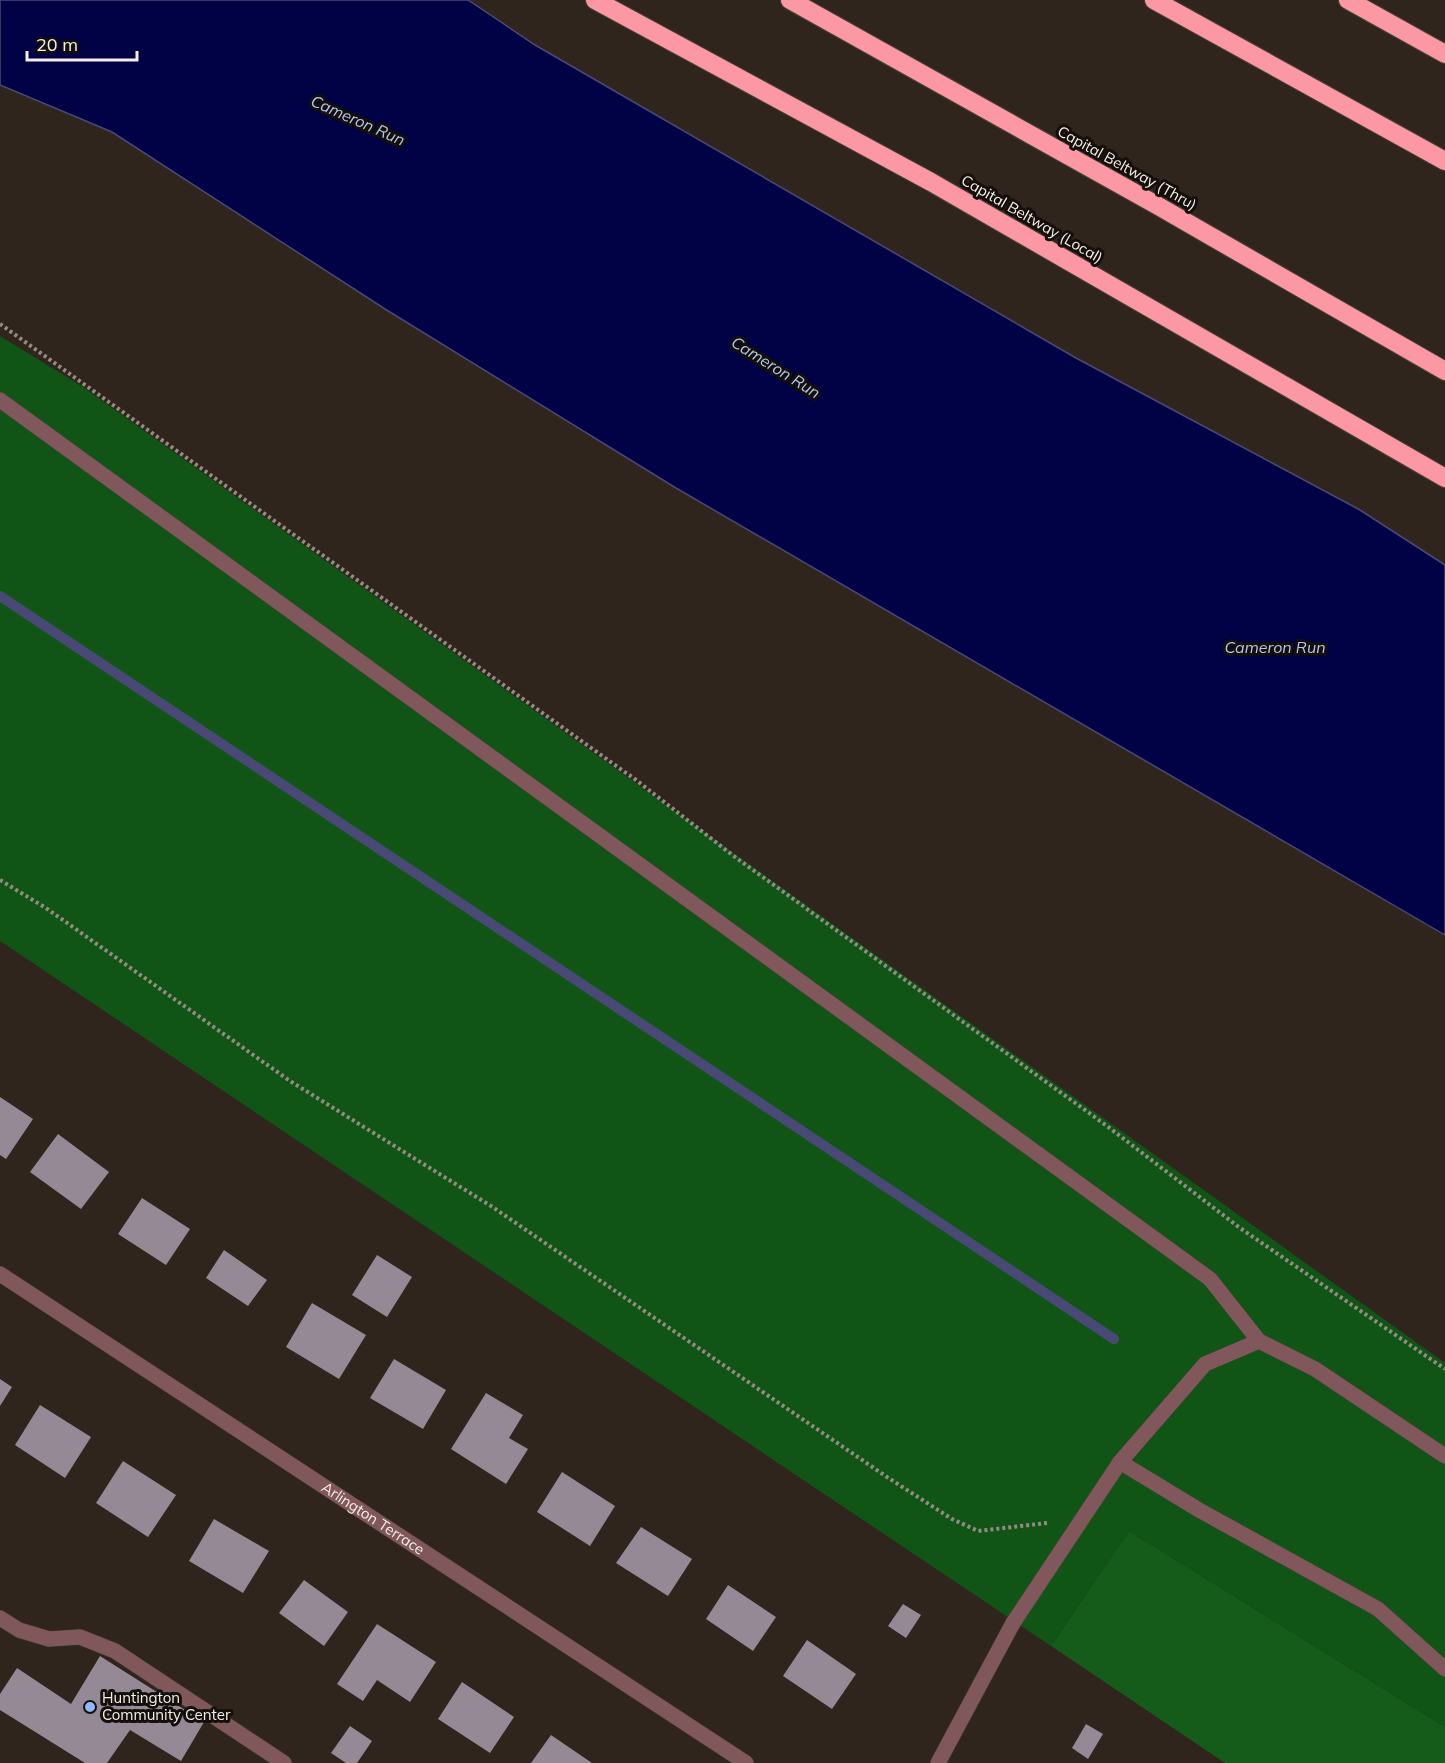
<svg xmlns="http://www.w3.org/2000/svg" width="1445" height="1763" font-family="Mulish,sans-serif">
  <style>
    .green { fill: #105516 }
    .forest { fill: #155b1a }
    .water { fill: #000245; stroke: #4a4976; stroke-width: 1.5 }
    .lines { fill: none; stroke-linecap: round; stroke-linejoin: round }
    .stream { stroke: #4a4976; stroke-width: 10 }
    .building { fill: #958996 }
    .service-casing { stroke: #4c4138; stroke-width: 16 }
    .minor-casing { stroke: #4c4138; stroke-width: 16 }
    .motorway-casing { stroke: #4c4138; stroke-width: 20 }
    .path { stroke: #948b83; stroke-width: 4; stroke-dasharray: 3 3; stroke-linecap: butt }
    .service { stroke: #80585c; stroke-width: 15 }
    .minor { stroke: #80585c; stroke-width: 15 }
    .motorway { stroke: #fb98a4; stroke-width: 18 }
    .poi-dot { fill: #8fb8fd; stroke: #140f0b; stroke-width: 2 }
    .labels { text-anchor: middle; stroke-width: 6; stroke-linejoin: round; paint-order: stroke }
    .street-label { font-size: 15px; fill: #f5eee7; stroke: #140f0b }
    .poi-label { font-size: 15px; fill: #f5eee7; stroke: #140f0b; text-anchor: start }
    .water-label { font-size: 16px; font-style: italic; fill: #b3c6ee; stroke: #140f0b }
  </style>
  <rect width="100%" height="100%" fill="#30251c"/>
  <polygon class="green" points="0,336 83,387 1445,1363 1445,1727 1129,1531 1051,1646 0,941"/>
  <polygon class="forest" points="1129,1531 1445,1727 1445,1763 1225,1763 1051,1646"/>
  <polygon class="water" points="0,0 468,0 535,45 1076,358 1360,510 1445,565 1445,935 676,488 385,309 112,132 0,85"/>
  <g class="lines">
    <polyline class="stream" points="0,596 1114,1339"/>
  </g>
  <g class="building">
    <polygon points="0,1097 33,1119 6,1159 0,1155"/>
    <polygon points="58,1134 109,1172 81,1209 30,1172"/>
    <polygon points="142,1198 190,1229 166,1265 118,1234"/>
    <polygon points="224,1250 267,1280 248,1306 206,1278"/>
    <polygon points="377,1255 412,1277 387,1317 352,1295"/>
    <polygon points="312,1303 366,1335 339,1379 286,1347"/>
    <polygon points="394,1359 446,1390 423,1429 370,1398"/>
    <polygon points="0,1379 12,1387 0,1406"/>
    <polygon points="486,1393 523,1415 509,1438 528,1449 506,1484 451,1449"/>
    <polygon points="40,1405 91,1437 65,1478 15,1445"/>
    <polygon points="123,1461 176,1495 148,1537 96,1503"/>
    <polygon points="562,1472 615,1506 590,1546 537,1512"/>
    <polygon points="214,1519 269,1551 243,1593 189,1561"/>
    <polygon points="641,1527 692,1559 668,1596 616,1563"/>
    <polygon points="304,1580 348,1612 324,1646 279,1613"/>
    <polygon points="728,1585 776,1617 753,1651 706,1619"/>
    <polygon points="903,1604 921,1615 906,1638 888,1626"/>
    <polygon points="377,1624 436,1662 410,1702 377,1680 363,1701 337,1684"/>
    <polygon points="807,1640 856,1674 832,1709 783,1676"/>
    <polygon points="100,1656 204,1722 181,1761 130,1730 107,1763 85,1763 0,1710 0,1694 17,1668 71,1704"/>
    <polygon points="462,1682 514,1717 490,1753 438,1719"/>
    <polygon points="1086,1724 1103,1734 1088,1759 1072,1748"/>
    <polygon points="350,1726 372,1741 357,1763 346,1763 331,1753"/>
    <polygon points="551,1735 592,1763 531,1763"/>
  </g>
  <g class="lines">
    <g class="service-casing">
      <g id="service">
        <polyline points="0,400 1210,1279 1259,1341"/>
        <polyline points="1120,1462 1199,1510 1378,1609 1445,1669"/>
        <polyline points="0,1618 19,1630 49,1639 80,1637 115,1651 284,1763"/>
        <polyline points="1013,1623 1120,1462 1205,1364 1259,1341 1315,1369 1445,1456"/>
      </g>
    </g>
    <g class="minor-casing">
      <g id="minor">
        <path id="s1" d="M0 1274 746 1763"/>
        <polyline points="938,1763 1013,1623"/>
      </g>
    </g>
    <g class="motorway-casing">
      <g id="motorway">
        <polyline points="595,0 931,182 1445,478"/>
        <polyline points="790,0 1160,207 1445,371"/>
        <polyline points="1154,0 1445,161"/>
        <polyline points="1348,0 1445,54"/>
      </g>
    </g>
    <g class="path">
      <polyline points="0,324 636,780 731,854 1107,1126 1240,1228 1445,1369"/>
      <polyline points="0,880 46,908 290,1081 491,1206 887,1477 952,1519 978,1531 1047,1523"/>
    </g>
    <use href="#service" class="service"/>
    <use href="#minor" class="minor"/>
    <use href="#motorway" class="motorway"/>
  </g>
  <circle class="poi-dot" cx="90" cy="1707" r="6"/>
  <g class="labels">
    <g class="street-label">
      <text transform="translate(1127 168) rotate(29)" y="5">Capital Beltway (Thru)</text>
      <text transform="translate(1032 219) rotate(30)" y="5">Capital Beltway (Local)</text>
      <text dy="5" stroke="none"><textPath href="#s1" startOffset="446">Arlington Terrace</textPath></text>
    </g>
    <g class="poi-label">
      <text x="102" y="1703">Huntington<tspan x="102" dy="17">Community Center</tspan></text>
    </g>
    <g class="water-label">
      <text transform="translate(358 120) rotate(24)" y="6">Cameron Run</text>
      <text transform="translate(776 367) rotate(32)" y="6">Cameron Run</text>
      <text x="1275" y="653">Cameron Run</text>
    </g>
  </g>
  <path d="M27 51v9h110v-9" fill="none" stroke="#f5eee7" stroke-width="3"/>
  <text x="36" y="51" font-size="18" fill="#f5eee7" stroke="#140f0b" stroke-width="4.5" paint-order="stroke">20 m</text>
</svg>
